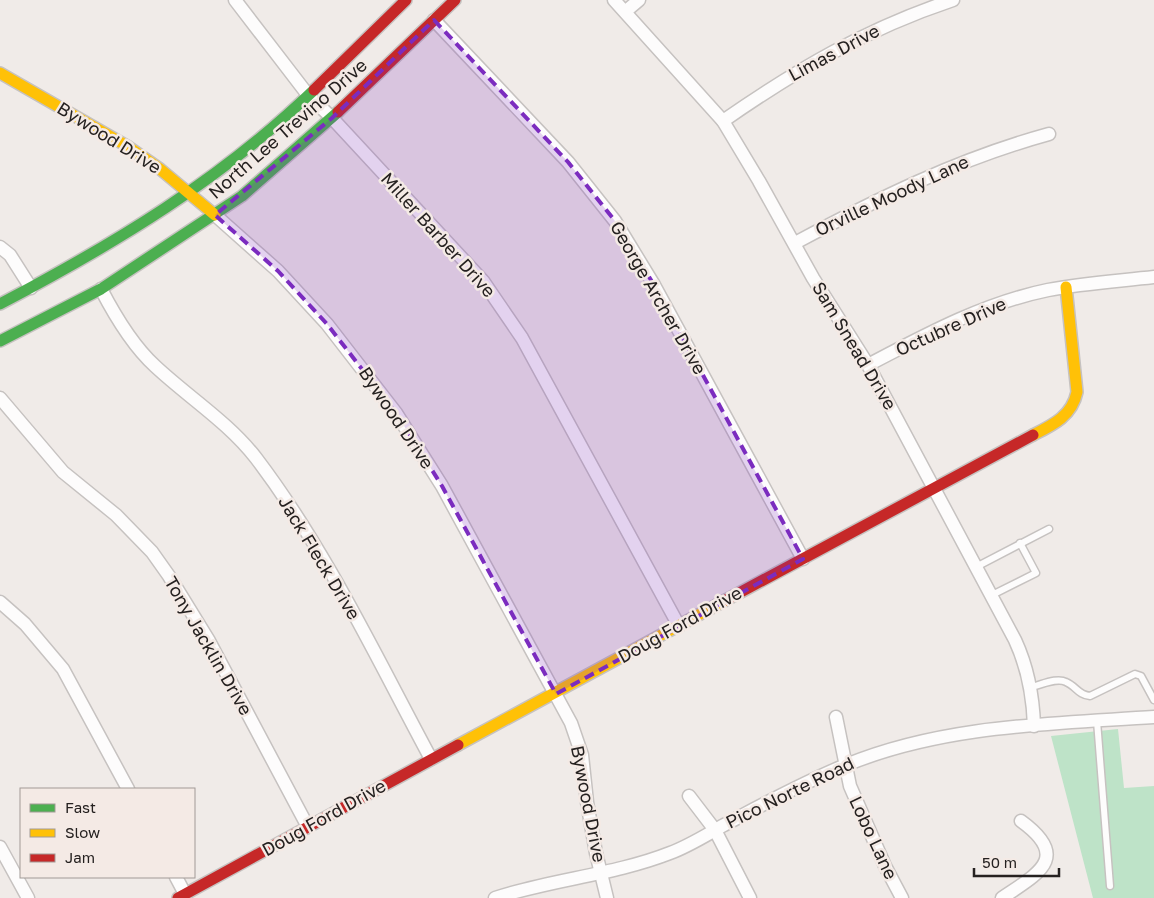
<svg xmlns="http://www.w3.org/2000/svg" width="1154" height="898" font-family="'Golos Text',sans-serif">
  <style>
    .green { fill: #bee3c8 }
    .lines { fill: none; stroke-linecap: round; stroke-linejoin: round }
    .lane-casing { stroke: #c6c2c0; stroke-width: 9 }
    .street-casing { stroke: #c6c2c0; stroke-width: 15 }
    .fast-casing { stroke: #c6c2c0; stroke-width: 14 }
    .slow-casing { stroke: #c6c2c0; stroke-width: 14 }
    .jam-casing { stroke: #c6c2c0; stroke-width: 14 }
    .lane { stroke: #fdfcfc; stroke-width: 6 }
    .street { stroke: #fdfcfc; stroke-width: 12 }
    .fast { stroke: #4caf50; stroke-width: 11 }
    .slow { stroke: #ffc107; stroke-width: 11 }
    .jam { stroke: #c62828; stroke-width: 11 }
    .marked { fill: #7b2cbf; fill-opacity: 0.2; stroke: #7b2cbf; stroke-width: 4; stroke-dasharray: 10 6; stroke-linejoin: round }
    .labels { text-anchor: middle; stroke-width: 5; stroke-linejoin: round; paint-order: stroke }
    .street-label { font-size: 18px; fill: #252120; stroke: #f4eae5 }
  </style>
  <rect width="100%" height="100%" fill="#f0ebe8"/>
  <polygon class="green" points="1118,729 1124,788 1154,786 1154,898 1093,898 1051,736"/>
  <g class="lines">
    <g class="lane-casing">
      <g id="lane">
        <polyline points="976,567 1049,529"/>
        <polyline points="992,595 1036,573 1020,543"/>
        <path d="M1031 687C1041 685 1057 677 1066 682 1076 686 1078 695 1090 696L1135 674 1141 676 1154 700"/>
        <polyline points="1097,721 1110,886"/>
      </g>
    </g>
    <g class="street-casing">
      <g id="street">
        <polyline points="235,0 308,95 332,118 483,281 522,338 679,626"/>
        <path d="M614 0 723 121 759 181 813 278 868 365 1015 640C1028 668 1033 695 1034 726"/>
        <polyline points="626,11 639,0"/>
        <polyline points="434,20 568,162 615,221 654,285 803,559"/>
        <path d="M723 121C798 69 866 29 953 0"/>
        <polyline points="215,215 278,271 327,324 396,413 442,486 571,723 582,755 587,802 596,853 607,898"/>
        <path d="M795 243C877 199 958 159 1049 134"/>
        <polyline points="0,247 10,255 31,288"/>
        <path d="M101 289C115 316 132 345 155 366 188 397 228 422 256 458 326 550 376 657 431 759"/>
        <path d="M868 365C925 335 984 303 1048 290 1083 283 1119 281 1154 277"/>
        <polyline points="0,398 63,472 116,515 152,552 169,576 209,641 308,827"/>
        <polyline points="0,602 25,624 63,669 128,789"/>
        <polyline points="836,717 850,786 885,866 902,898"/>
        <polyline points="689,796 715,830 750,898"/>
        <polyline points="0,847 28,898"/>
        <polyline points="176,877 185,894"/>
        <path d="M495 898C552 879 614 875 670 853 689 846 706 835 724 825 764 804 804 782 846 765 943 725 1050 724 1154 717"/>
        <path d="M1002 898C1037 874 1072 858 1021 821"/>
      </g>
    </g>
    <g class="fast-casing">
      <g id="fast">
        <path d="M0 304C114 244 221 180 314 90"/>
        <polyline points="0,341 101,289 242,196 338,112"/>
      </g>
    </g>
    <g class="slow-casing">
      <g id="slow">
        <polyline points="0,73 127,146 160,169 215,215"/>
        <path d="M1033 435C1053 425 1072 416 1077 392L1066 287"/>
        <polyline points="458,745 726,600"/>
      </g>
    </g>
    <g class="jam-casing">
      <g id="jam">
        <polyline points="314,90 406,0"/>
        <polyline points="338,112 455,0"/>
        <polyline points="726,600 1033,435"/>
        <polyline points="178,898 458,745"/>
      </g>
    </g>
    <use href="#lane" class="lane"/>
    <use href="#street" class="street"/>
    <use href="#fast" class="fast"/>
    <use href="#slow" class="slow"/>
    <use href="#jam" class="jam"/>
  </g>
  <path class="marked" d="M434 20 568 162 615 221 654 285 803 559 556 694 442 486 396 413 327 324 278 271 215 215 332 118Z"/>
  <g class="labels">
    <g class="street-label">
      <text transform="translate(834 53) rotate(-28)" y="6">Limas Drive</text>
      <text transform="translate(288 129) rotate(-41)" y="6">North Lee Trevino Drive</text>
      <text transform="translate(109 138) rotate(32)" y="6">Bywood Drive</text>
      <text transform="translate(892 196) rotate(-25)" y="6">Orville Moody Lane</text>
      <text transform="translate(438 235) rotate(48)" y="6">Miller Barber Drive</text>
      <text transform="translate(658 298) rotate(60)" y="6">George Archer Drive</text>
      <text transform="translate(951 327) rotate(-24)" y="6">Octubre Drive</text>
      <text transform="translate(854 346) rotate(59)" y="6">Sam Snead Drive</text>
      <text transform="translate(396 418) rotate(56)" y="6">Bywood Drive</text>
      <text transform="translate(319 558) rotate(59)" y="6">Jack Fleck Drive</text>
      <text transform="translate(680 625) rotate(-29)" y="6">Doug Ford Drive</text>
      <text transform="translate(208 646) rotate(60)" y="6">Tony Jacklin Drive</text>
      <text transform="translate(790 793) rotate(-26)" y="6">Pico Norte Road</text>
      <text transform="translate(588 804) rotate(79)" y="6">Bywood Drive</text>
      <text transform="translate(324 818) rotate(-29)" y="6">Doug Ford Drive</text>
      <text transform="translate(873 838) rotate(65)" y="6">Lobo Lane</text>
    </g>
  </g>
  <rect x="20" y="788" width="175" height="90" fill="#f4eae5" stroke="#a19a96"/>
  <rect x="30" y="804" width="25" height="8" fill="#4caf50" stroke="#a19a96"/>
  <text x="65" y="813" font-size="15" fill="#252120">Fast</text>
  <rect x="30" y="829" width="25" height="8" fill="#ffc107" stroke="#a19a96"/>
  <text x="65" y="838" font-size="15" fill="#252120">Slow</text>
  <rect x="30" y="854" width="25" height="8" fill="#c62828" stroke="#a19a96"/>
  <text x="65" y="863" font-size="15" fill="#252120">Jam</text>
  <path d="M974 868v8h85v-8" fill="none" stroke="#252120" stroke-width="2.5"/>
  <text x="982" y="868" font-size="15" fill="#252120" stroke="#f4eae5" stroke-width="4" paint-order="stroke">50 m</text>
</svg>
